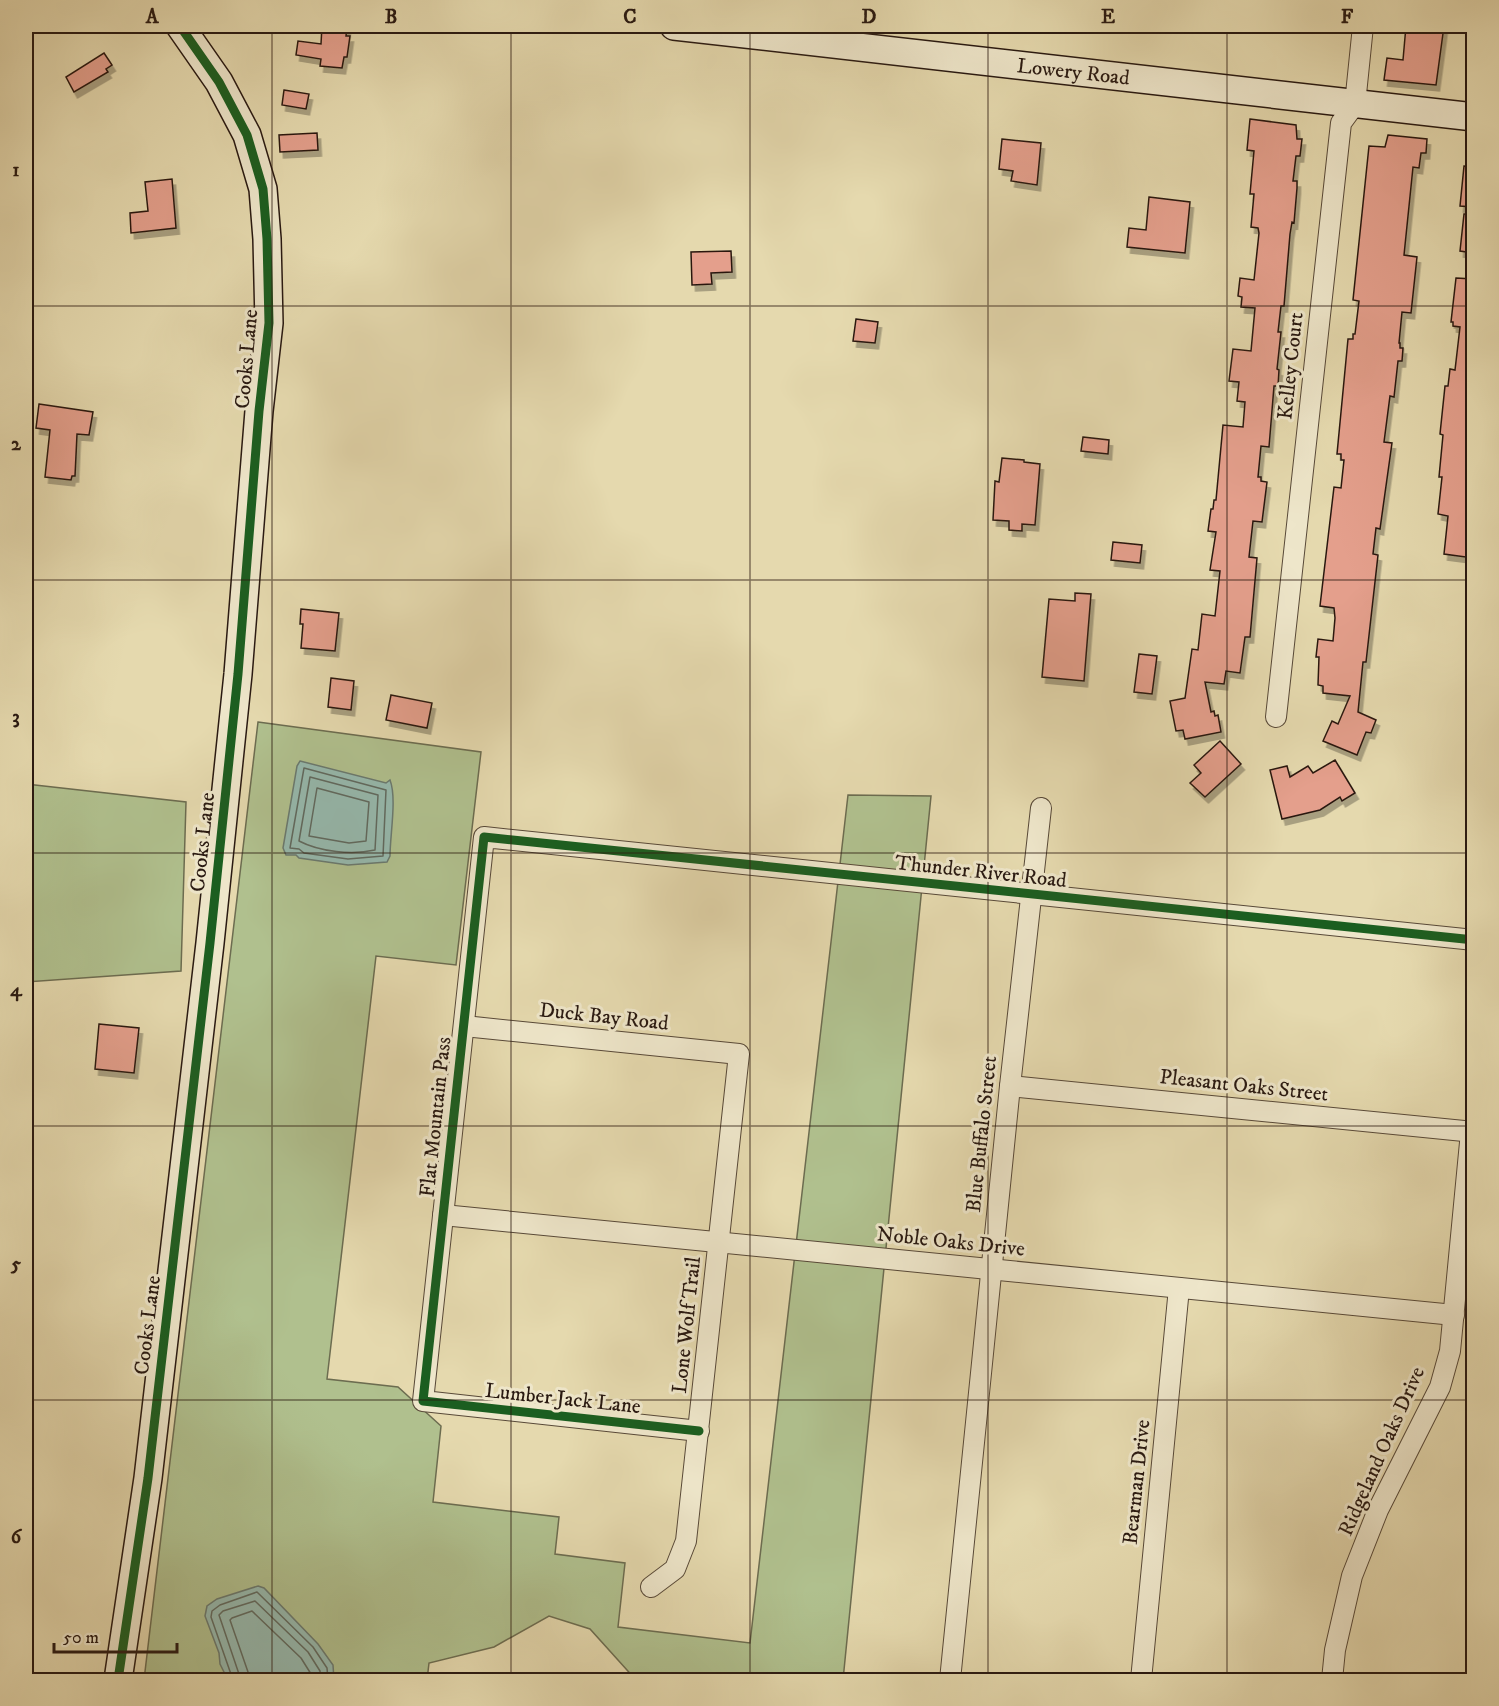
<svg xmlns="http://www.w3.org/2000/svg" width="1499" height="1706" font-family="'IM FELL DW Pica',serif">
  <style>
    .green { fill: #b0c08e; stroke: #6c6c50; stroke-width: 1.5 }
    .water { fill: #96baaf; stroke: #6a7a70; stroke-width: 1.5 }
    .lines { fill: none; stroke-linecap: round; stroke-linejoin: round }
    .shore { stroke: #606a60; stroke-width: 1.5 }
    .building { fill: #e49f8c; stroke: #291911; stroke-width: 1.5; filter: url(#shadow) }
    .street-casing { stroke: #584938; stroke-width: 22 }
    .secondary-casing { stroke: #291911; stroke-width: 30 }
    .street { stroke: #eee6ca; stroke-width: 20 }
    .secondary { stroke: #eee6ca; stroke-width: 27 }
    .cycleway-casing { stroke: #eee6ca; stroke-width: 13 }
    .cycleway { stroke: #1b5e20; stroke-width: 9 }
    .grid { fill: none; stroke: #291911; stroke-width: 1.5; stroke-opacity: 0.55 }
    .labels { text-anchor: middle; stroke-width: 6; stroke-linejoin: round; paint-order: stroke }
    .street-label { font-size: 21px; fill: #291911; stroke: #eee6ca }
    .neatline { fill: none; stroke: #291911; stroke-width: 2 }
    .grid-label { font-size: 20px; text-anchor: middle; font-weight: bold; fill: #291911 }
  </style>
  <defs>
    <filter id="shadow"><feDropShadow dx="3.5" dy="6" stdDeviation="0" flood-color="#0004"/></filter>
  </defs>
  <rect width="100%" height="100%" fill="#e5d9ae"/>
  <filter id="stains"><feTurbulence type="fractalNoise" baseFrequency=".00333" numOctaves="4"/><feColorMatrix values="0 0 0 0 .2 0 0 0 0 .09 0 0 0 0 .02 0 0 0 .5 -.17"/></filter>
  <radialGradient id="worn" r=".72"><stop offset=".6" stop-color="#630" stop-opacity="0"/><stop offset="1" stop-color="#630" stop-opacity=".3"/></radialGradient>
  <g class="green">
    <polygon points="258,722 481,752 456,965 376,956 327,1379 398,1387 441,1426 433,1502 559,1517 555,1554 625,1563 618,1627 750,1643 848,795 931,796 843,1680 636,1680 590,1629 549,1616 494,1647 429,1663 427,1680 144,1680"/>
    <polygon points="26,784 186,802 181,971 26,982"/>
  </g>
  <g class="water">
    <path d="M300 761 386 783 390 780C397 798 390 835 390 856L387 862 348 865 299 858 296 855H286L283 848 297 766Z"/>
    <polygon points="258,1586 264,1588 318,1644 333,1665 334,1680 228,1680 220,1664 219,1653 205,1616 207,1606 217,1599"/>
  </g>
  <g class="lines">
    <g class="shore">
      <polygon points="304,768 386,790 383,856 348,859 304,853 299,849 290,848"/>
      <path d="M310 777 378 795 375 850C352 855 320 852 299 841Z"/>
      <polygon points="317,788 369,802 366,841 349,843 309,836"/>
      <polyline points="233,1680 211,1617 212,1611 220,1605 257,1592 313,1647 327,1668 328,1680"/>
      <polyline points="241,1680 219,1615 223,1611 255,1601 308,1652 320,1671 320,1680"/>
      <polyline points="250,1680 248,1672 230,1620 232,1618 252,1611 301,1658 311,1674 311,1680"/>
    </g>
  </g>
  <g class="building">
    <polygon points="322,26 347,27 346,36 350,36 347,57 344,57 342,68 320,66 321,59 296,55 298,41 321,44"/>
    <polygon points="1406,26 1444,26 1436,85 1384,80 1387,58 1403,60"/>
    <polygon points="104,53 112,65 106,69 108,72 74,92 66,77"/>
    <polygon points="284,90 309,94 306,109 282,105"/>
    <polygon points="1250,119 1296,125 1297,139 1302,139 1300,156 1296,156 1293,181 1297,181 1297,188 1294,223 1292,222 1290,234 1284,306 1281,306 1278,332 1281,332 1277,369 1279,370 1278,386 1274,386 1269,447 1261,446 1258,477 1261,477 1261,481 1267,482 1262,522 1253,521 1249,557 1257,558 1250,637 1245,637 1240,673 1226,671 1224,684 1205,682 1211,712 1214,711 1215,716 1218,715 1221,732 1185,739 1183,730 1176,731 1170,701 1185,698 1192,649 1198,650 1202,614 1215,616 1220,571 1210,570 1216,532 1208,531 1211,509 1213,509 1214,500 1216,500 1223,425 1243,427 1245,402 1237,401 1239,382 1229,381 1233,349 1251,351 1255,308 1241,307 1242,297 1238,296 1240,278 1254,280 1259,233 1258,228 1251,227 1254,194 1250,194 1254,151 1247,150"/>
    <polygon points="317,133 318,150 280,152 279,135"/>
    <polygon points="1388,135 1427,139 1426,153 1421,153 1419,168 1413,167 1404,255 1417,257 1411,313 1402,312 1399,343 1400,343 1400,348 1403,348 1402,361 1398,361 1394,397 1390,396 1384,442 1392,443 1380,529 1376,528 1373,554 1378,555 1366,662 1363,662 1358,712 1376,720 1371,733 1366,732 1357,755 1323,741 1332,721 1338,724 1350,696 1323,693 1323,686 1318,685 1319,657 1316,657 1318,639 1333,641 1335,618 1334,608 1320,606 1334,487 1341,488 1344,460 1341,460 1341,454 1337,454 1348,339 1353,339 1353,334 1355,334 1359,301 1353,300 1369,146 1385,147"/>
    <polygon points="1002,139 1041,143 1037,185 1011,181 1013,171 999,169"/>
    <polygon points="1464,166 1473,167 1473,207 1460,206"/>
    <polygon points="172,179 176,228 131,233 130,213 148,211 145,182"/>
    <polygon points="1149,197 1190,202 1185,253 1127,247 1129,228 1146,230"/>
    <polygon points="1464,214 1473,214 1473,253 1460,251"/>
    <polygon points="731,251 732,272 711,273 712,284 692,285 691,252"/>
    <polygon points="1456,278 1473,279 1473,558 1444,554 1448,516 1438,514 1442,477 1439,477 1443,435 1440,434 1445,386 1448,386 1450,369 1455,370 1460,327 1453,326 1453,322 1451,322"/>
    <polygon points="856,319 878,322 875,343 853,341"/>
    <polygon points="39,404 93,412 89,435 77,434 75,476 72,476 71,480 45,477 50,430 36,428"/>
    <polygon points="1083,437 1109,440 1108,454 1081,451"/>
    <polygon points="1002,458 1024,460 1024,462 1040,464 1035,525 1022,524 1022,531 1009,530 1009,521 993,520 995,481 999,482"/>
    <polygon points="1113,542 1142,545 1140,563 1111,560"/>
    <polygon points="1075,593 1091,594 1084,681 1042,677 1049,599 1075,601"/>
    <polygon points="301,609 339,613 335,651 301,648 303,624 300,624"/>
    <polygon points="1139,654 1157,656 1152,694 1134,692"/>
    <polygon points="331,678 354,681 351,710 328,707"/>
    <polygon points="391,695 432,703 427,728 386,720"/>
    <polygon points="1220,741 1241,764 1205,797 1190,783 1201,773 1194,765"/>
    <polygon points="1335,760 1355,793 1342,801 1340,797 1320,810 1282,819 1270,770 1287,766 1290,777 1308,766 1313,773"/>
    <polygon points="99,1024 139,1028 134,1073 95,1069"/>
  </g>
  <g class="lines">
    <g class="street-casing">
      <g id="street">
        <polyline points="1276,717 1341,123 1355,104 1363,26"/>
        <polyline points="464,1026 739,1054 686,1541 675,1569 651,1587"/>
        <polyline points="1010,1086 1474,1132"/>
        <polyline points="443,1215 1454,1315"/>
        <polyline points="699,1431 423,1401 484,837 1474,940"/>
        <polyline points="950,1680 1010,1086 1041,808"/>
        <polyline points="1141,1680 1179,1288"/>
        <polyline points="1332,1680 1335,1650 1352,1576 1378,1510 1440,1387 1450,1351 1471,1132"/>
      </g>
    </g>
    <g class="secondary-casing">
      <g id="secondary">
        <path id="s1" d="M674 26 1474 117"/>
        <polyline points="118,1680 148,1478 210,943 238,674 259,411 269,323 267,239 263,189 247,135 219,82 180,26"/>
      </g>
    </g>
    <use href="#street" class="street"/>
    <use href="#secondary" class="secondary"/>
    <g class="cycleway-casing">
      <g id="cycleway">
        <polyline points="699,1431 423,1401 484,837 1474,940"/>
        <polyline points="118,1680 148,1478 210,943 238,674 259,411 269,323 267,239 263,189 247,135 219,82 180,26"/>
      </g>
    </g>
    <use href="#cycleway" class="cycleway"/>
  </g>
  <path class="grid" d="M272 26V1680M511 26V1680M750 26V1680M988 26V1680M1227 26V1680M26 306H1474M26 580H1474M26 853H1474M26 1126H1474M26 1400H1474"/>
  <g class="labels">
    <g class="street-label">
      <text dy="7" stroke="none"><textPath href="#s1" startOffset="402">Lowery Road</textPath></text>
      <text transform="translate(246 359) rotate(-85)" y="7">Cooks Lane</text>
      <text transform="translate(1290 366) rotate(-84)" y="7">Kelley Court</text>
      <text transform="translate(202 842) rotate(-84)" y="7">Cooks Lane</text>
      <text transform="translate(981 871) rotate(6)" y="7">Thunder River Road</text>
      <text transform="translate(604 1016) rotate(6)" y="7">Duck Bay Road</text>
      <text transform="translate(1244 1085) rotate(6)" y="7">Pleasant Oaks Street</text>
      <text transform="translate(435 1117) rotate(-84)" y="7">Flat Mountain Pass</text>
      <text transform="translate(981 1134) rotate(-84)" y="7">Blue Buffalo Street</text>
      <text transform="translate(951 1241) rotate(6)" y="7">Noble Oaks Drive</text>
      <text transform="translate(147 1325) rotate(-83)" y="7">Cooks Lane</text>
      <text transform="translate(686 1325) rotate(-84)" y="7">Lone Wolf Trail</text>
      <text transform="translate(563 1398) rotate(6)" y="7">Lumber Jack Lane</text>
      <text transform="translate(1381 1451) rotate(-66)" y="7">Ridgeland Oaks Drive</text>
      <text transform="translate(1136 1482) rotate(-84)" y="7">Bearman Drive</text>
    </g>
  </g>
  <rect width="1499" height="1706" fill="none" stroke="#e5d9ae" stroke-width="66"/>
  <path d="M54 1643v9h123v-9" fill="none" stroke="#291911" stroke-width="3"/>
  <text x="63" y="1643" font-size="18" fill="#291911" stroke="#eee6ca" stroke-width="4.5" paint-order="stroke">50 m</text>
  <rect x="33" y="33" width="1433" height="1640" class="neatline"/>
  <g class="grid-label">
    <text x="152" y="23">A</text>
    <text x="391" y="23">B</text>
    <text x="630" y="23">C</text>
    <text x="869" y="23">D</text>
    <text x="1108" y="23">E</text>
    <text x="1347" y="23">F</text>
    <text x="16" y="176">1</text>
    <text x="16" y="450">2</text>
    <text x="16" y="723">3</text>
    <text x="16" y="996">4</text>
    <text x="16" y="1270">5</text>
    <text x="16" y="1543">6</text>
  </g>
  <rect width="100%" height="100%" filter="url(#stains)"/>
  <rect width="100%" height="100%" fill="url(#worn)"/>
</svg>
